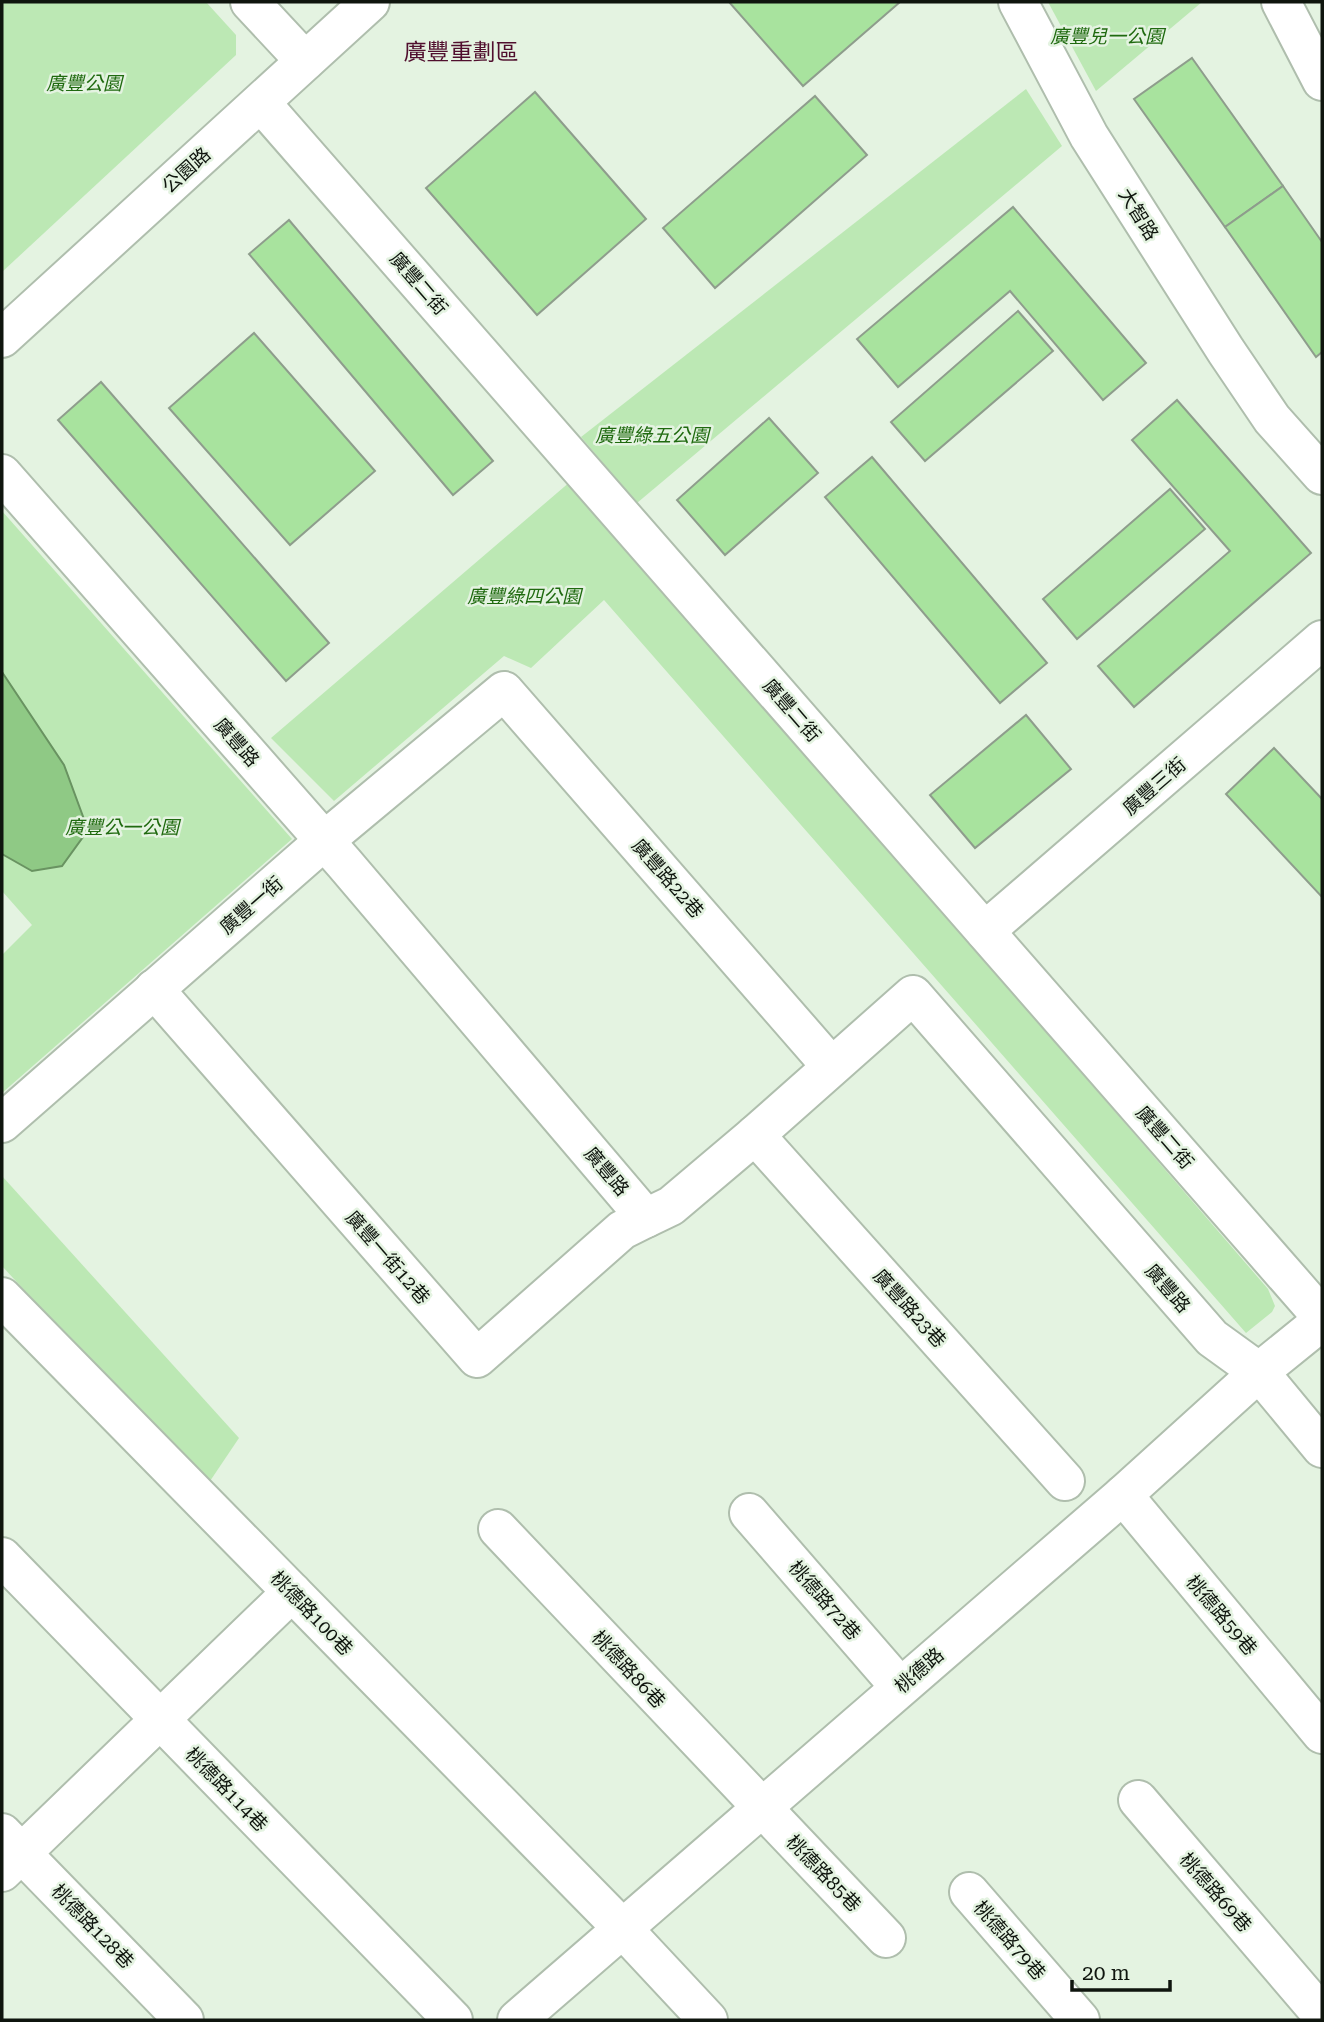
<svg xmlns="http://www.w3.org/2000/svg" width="1324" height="2022" font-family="'Roboto Serif','Noto Sans TC',serif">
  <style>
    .green { fill: #bce8b4 }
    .water { fill: #8fc985; stroke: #699361; stroke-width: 2 }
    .building { fill: #a8e39e; stroke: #8e9d8c; stroke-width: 2 }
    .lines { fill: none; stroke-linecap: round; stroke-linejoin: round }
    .minor-casing { stroke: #afbead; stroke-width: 42 }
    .minor { stroke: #fff; stroke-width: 38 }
    .labels { text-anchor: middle; stroke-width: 5; stroke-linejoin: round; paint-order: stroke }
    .park-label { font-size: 19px; font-style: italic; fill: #1f6a0f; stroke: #e4f3e1 }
    .street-label { font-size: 19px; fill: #0f150e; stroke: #e4f3e1 }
    .quarter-label { font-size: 23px; fill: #500f2e; stroke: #e4f3e1 }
  </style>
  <rect width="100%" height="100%" fill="#e4f3e1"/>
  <g class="green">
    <polygon points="2,2 206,2 236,35 236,55 2,272"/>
    <polygon points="1048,2 1202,2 1096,91"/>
    <polygon points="1026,89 1062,146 637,503 581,437"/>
    <polygon points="571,481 1268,1289 1275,1306 1272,1312 1246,1333 604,600 531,668 504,656 334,801 271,738"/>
    <polygon points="2,511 292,839 2,1093 2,955 32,925 2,891"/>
    <polygon points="2,1176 239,1438 206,1487 2,1266"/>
  </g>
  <polygon class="water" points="2,672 64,765 88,830 62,866 32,871 2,854"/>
  <g class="building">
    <polygon points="729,2 900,2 803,86"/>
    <polygon points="1192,58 1283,186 1225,227 1134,99"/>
    <polygon points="535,92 646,219 537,315 426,188"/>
    <polygon points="815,96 867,155 715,288 663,228"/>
    <polygon points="1283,186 1322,242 1322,352 1316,357 1225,227"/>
    <polygon points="1013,207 1146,363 1103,400 1010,291 898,387 857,339"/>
    <polygon points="289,220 493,461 453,495 249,254"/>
    <polygon points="1018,311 1053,351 925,461 891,422"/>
    <polygon points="254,333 375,471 290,545 169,408"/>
    <polygon points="101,382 329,643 286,681 58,420"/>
    <polygon points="1177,400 1311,553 1134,707 1098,666 1230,551 1132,440"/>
    <polygon points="769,418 818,473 725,555 677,500"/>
    <polygon points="872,457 1047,663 1000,703 825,497"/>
    <polygon points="1170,489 1205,529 1077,639 1043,599"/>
    <polygon points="1026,715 1071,769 975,848 930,795"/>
    <polygon points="1274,748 1322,799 1322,897 1226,794"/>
  </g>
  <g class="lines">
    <g class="minor-casing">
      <g id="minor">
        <polyline points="250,2 305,61"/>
        <polyline points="1018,2 1089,136 1226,351 1272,419 1322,475"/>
        <polyline points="1281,2 1322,81"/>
        <polyline points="261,103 1322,1317"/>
        <polyline points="2,338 370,2"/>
        <polyline points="2,474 344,863 646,1218 671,1206 755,1135 913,995 1212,1338 1259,1372 1322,1448"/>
        <polyline points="985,931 1322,640"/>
        <polyline points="154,989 477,1358 622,1230 646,1218"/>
        <polyline points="2,1123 324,841 504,691 831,1066"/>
        <polyline points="755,1135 1065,1481"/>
        <polyline points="2,1297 623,1929 708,2020"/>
        <polyline points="1123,1495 1322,1734"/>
        <polyline points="749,1513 900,1687"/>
        <polyline points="498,1529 886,1938"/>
        <polyline points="2,1557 453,2020"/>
        <polyline points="1138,1800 1322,2015"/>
        <polyline points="2,1833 184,2020"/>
        <polyline points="2,1872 292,1592"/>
        <polyline points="969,1892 1080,2020"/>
        <polyline points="517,2020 1123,1495 1259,1372 1322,1321"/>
      </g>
    </g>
    <use href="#minor" class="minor"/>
  </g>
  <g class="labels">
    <g class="park-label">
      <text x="1107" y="43">廣豐兒一公園</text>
      <text x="84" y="90">廣豐公園</text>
      <text x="652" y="442">廣豐綠五公園</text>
      <text x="524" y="603">廣豐綠四公園</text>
      <text x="122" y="834">廣豐公一公園</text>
    </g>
    <g class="street-label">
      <text transform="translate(186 170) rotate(-42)" y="7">公園路</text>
      <text transform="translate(1139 214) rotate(58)" y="7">大智路</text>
      <text transform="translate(419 283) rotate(49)" y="7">廣豐二街</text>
      <text transform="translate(792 710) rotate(49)" y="7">廣豐二街</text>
      <text transform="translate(237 742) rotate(49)" y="7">廣豐路</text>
      <text transform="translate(1154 786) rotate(-41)" y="7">廣豐三街</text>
      <text transform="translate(668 878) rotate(49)" y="7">廣豐路22巷</text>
      <text transform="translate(251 905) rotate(-41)" y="7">廣豐一街</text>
      <text transform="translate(1165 1137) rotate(49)" y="7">廣豐二街</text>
      <text transform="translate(607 1171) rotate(50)" y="7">廣豐路</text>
      <text transform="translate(388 1257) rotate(49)" y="7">廣豐一街12巷</text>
      <text transform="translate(1168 1288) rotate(49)" y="7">廣豐路</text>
      <text transform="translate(910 1308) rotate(48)" y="7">廣豐路23巷</text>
      <text transform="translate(825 1600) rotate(49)" y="7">桃德路72巷</text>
      <text transform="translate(312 1613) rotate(46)" y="7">桃德路100巷</text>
      <text transform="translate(1222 1615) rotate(50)" y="7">桃德路59巷</text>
      <text transform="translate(629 1669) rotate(47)" y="7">桃德路86巷</text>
      <text transform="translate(919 1670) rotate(-41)" y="7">桃德路</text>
      <text transform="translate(227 1789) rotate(46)" y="7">桃德路114巷</text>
      <text transform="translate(824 1873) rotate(46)" y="7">桃德路85巷</text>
      <text transform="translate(1216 1892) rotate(49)" y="7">桃德路69巷</text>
      <text transform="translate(93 1926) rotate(46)" y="7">桃德路128巷</text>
      <text transform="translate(1010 1940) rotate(49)" y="7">桃德路79巷</text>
    </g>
    <g class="quarter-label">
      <text x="461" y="60">廣豐重劃區</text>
    </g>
  </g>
  <rect width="1324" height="2022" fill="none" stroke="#0f150e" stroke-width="7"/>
  <path d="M1072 1980v10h98v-10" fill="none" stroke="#0f150e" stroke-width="3.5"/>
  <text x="1082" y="1980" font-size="21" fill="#0f150e" stroke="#e4f3e1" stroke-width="5" paint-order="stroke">20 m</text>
</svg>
